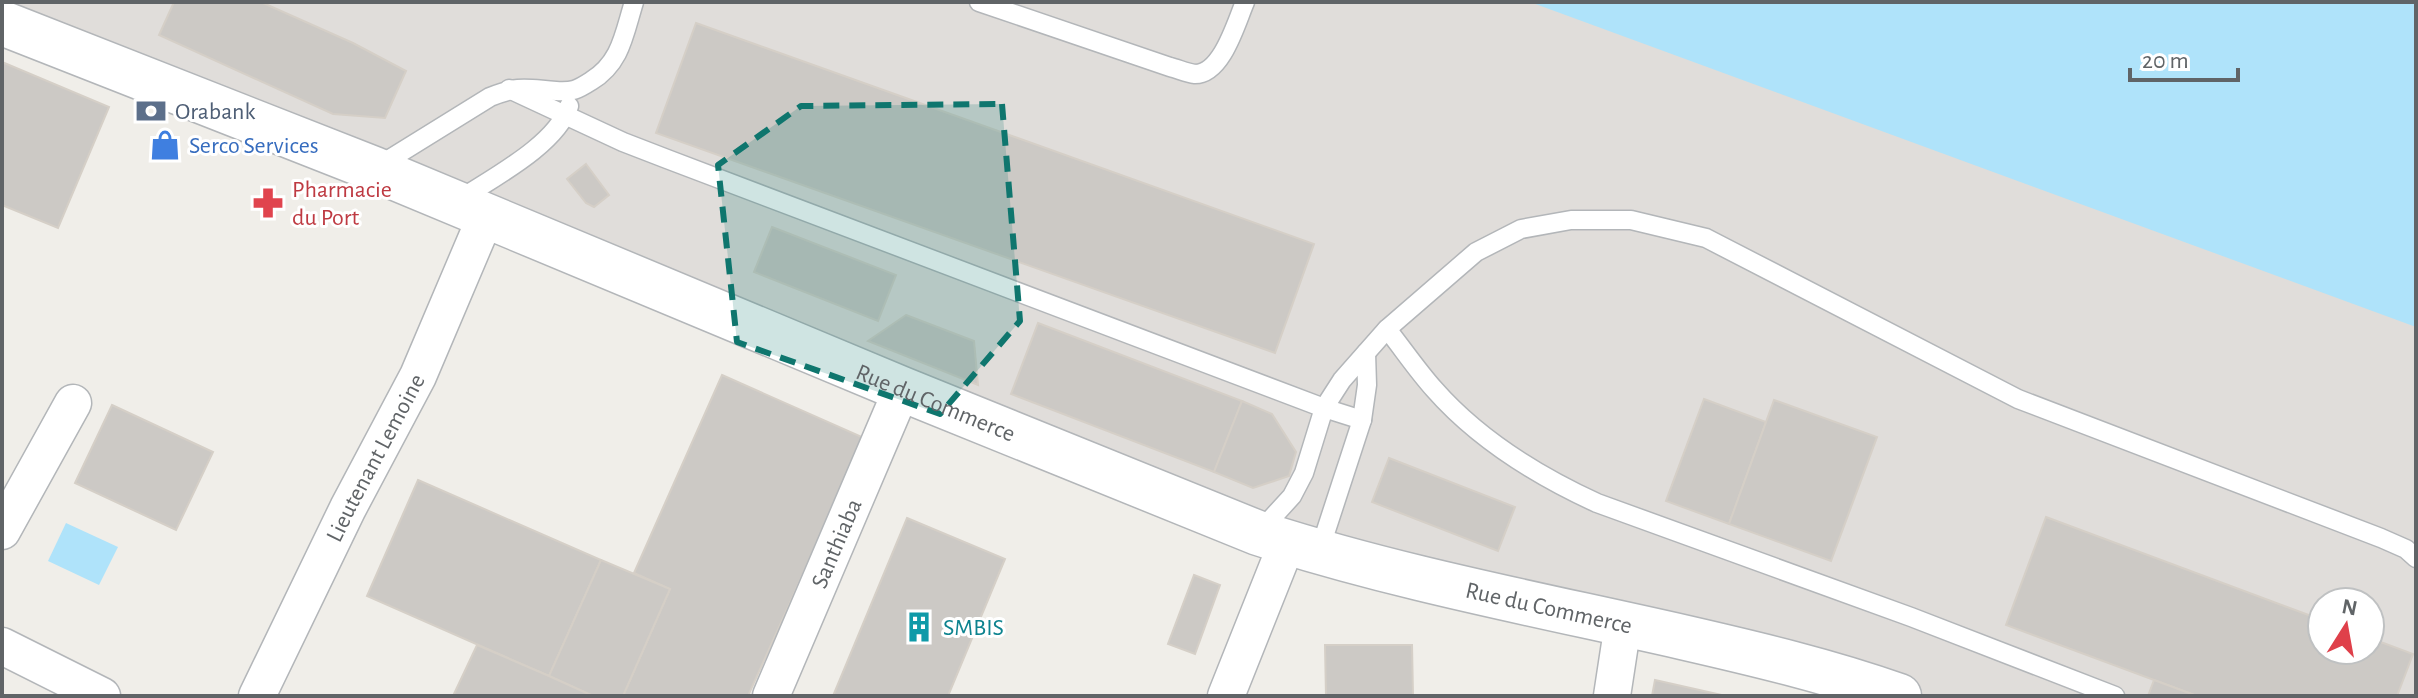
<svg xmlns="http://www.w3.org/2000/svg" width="2418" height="698" font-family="'Alegreya Sans',sans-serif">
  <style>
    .industrial { fill: #e0ddda; fill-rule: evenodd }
    .water { fill: #afe3fa }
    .building { fill: #ccc9c5; stroke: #d5cfc7; stroke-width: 2 }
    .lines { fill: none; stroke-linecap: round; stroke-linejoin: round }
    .service-casing { stroke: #b3b6b9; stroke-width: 21 }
    .minor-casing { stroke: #b3b6b9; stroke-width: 39 }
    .tertiary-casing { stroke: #b3b6b9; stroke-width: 47 }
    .service { stroke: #fff; stroke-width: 18 }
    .minor { stroke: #fff; stroke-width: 36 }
    .tertiary { stroke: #fff; stroke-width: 44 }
    .marked { fill: #0f766e; fill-opacity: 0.2; stroke: #0f766e; stroke-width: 6; stroke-dasharray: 16 10; stroke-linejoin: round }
    .labels { text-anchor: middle; stroke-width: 6; stroke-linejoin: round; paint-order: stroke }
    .service-label { font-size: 24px; fill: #4e5e75; stroke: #fff; text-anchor: start }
    .shop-label { font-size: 24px; fill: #366cbe; stroke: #fff; text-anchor: start }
    .health-label { font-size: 24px; fill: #be3a42; stroke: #fff; text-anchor: start }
    .street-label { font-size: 24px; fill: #606467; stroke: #fff }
    .culture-label { font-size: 24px; fill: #0d838f; stroke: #fff; text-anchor: start }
  </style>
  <rect width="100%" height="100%" fill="#f0eee9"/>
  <path class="industrial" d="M2 2H2416V696H1899L1423 578ZM2322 602H2370V650H2322Z"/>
  <g class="water">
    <polygon points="1530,2 2416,2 2416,327"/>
    <polygon points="66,523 118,547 99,585 48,561"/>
  </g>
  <g class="building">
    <polygon points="174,2 261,2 353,43 406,71 385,118 333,114 159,35"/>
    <polygon points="696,23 1314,244 1275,353 656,133"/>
    <polygon points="2,62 109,107 58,228 2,205"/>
    <polygon points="586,164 609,195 594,207 586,203 567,179"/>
    <polygon points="772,227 896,275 878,321 754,272"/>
    <polygon points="906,315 974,341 978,385 868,341"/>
    <polygon points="1038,323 1242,401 1214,472 1011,394"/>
    <polygon points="722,375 864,438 748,696 623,696 670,589 634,573"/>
    <polygon points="1704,399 1766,422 1729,524 1666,501"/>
    <polygon points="1774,400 1877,437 1831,561 1729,524"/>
    <polygon points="1242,401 1272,414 1296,452 1289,476 1253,488 1214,472"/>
    <polygon points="112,405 213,452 176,530 75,483"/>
    <polygon points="1389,458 1515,507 1498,551 1372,502"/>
    <polygon points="418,480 601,560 549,676 367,596"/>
    <polygon points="2046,517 2322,620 2322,650 2370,650 2370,638 2413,654 2397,696 2197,696 2006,625"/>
    <polygon points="907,518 1005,559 948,696 833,696"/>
    <polygon points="601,560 670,589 623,696 593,696 549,676"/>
    <polygon points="1194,575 1220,585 1195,654 1168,644"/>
    <polygon points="477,645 549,676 593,696 453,696"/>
    <polygon points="1325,645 1412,645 1413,696 1326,696"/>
    <polygon points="1655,680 1726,696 1652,696"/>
    <polygon points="2154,680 2197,696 2148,696"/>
  </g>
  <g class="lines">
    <g class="service-casing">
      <g id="service">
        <path d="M979 2 1170 67C1178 69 1187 73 1195 74 1222 74 1236 23 1245 2"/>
        <polyline points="509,89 623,142 667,159 1324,408 1362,420"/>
        <path d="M377 167 490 97C519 85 527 89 556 91 573 92 577 90 591 81 621 63 624 34 634 2"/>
        <path d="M456 202C490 179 556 146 569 106"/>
        <path d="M1387 329C1403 349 1417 370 1434 389 1477 438 1538 476 1597 503L1911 617 2115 696"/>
        <polyline points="1260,531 1292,496 1304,473 1324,408 1342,380 1387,329 1476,252 1521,229 1571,220 1631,220 1706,238 2018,399 2381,538 2406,549 2416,558"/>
        <polyline points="1319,552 1362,420 1367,385 1366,353"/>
      </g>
    </g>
    <g class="minor-casing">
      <g id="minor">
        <polyline points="2,531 73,403"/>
        <polyline points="2,646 102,696"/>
        <path id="s1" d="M257 696 348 508 418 376 486 216"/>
        <path id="s2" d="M771 696 902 389"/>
        <polyline points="1226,696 1287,543"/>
        <polyline points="1612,696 1623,624"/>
      </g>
    </g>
    <g class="tertiary-casing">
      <g id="tertiary">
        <path id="s3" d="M2 23 374 169 902 389 1258 533C1397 578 1541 605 1682 637 1756 654 1828 671 1899 696"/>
      </g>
    </g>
    <use href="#service" class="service"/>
    <use href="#minor" class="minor"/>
    <use href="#tertiary" class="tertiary"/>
  </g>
  <path class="marked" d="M1002 104 1020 321 940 414 737 342 718 165 801 106Z"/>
  <defs>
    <g id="bank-bare" transform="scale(2.4)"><path d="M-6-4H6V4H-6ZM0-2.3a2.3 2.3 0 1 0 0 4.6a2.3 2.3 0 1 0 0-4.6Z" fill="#5c6f8a" stroke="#fff" stroke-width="2.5" paint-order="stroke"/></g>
    <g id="shop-bare" transform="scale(2.4)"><path d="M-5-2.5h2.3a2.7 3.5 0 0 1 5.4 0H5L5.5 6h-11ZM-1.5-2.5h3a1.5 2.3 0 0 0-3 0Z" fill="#3f7fe0" stroke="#fff" stroke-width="2.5" paint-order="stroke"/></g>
    <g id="pharmacy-bare" transform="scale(2.4)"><path d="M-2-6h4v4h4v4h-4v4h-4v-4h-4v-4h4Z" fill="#e0444e" stroke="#fff" stroke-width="2.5" paint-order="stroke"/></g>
    <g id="building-bare" transform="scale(2.4)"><path d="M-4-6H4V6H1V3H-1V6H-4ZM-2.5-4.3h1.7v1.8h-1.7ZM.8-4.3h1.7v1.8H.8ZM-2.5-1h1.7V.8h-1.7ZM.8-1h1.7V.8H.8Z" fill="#0f9aa8" stroke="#fff" stroke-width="2.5" paint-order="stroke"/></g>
  </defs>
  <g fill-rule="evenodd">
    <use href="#bank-bare" x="151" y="111"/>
    <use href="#shop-bare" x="165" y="145"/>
    <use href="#pharmacy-bare" x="268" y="203"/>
    <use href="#building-bare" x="919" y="627"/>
  </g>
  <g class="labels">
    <g class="service-label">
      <text x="175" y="119">Orabank</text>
    </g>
    <g class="shop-label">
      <text x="189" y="153">Serco Services</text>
    </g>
    <g class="health-label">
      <text x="292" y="197">Pharmacie<tspan x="292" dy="28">du Port</tspan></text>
    </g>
    <g class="street-label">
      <text dy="8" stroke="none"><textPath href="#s3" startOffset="1008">Rue du Commerce</textPath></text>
      <text dy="8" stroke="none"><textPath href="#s1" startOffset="266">Lieutenant Lemoine</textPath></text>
      <text dy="8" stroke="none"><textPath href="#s2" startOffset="166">Santhiaba</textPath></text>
      <text dy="8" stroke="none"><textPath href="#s3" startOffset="1656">Rue du Commerce</textPath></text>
    </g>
    <g class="culture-label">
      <text x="943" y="635">SMBIS</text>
    </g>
  </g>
  <rect width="2418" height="698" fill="none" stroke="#606467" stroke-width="8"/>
  <g transform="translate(2346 626) rotate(11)"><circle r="38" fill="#ffffff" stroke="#bfc1c2" stroke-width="2"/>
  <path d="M0-6L14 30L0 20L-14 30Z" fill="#df404a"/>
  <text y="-12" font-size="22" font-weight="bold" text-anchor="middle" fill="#606467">N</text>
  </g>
  <path d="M2130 68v12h108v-12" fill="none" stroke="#606467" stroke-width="4"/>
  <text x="2142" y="68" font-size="24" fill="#606467" stroke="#ffffff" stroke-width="6" paint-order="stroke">20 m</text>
</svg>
